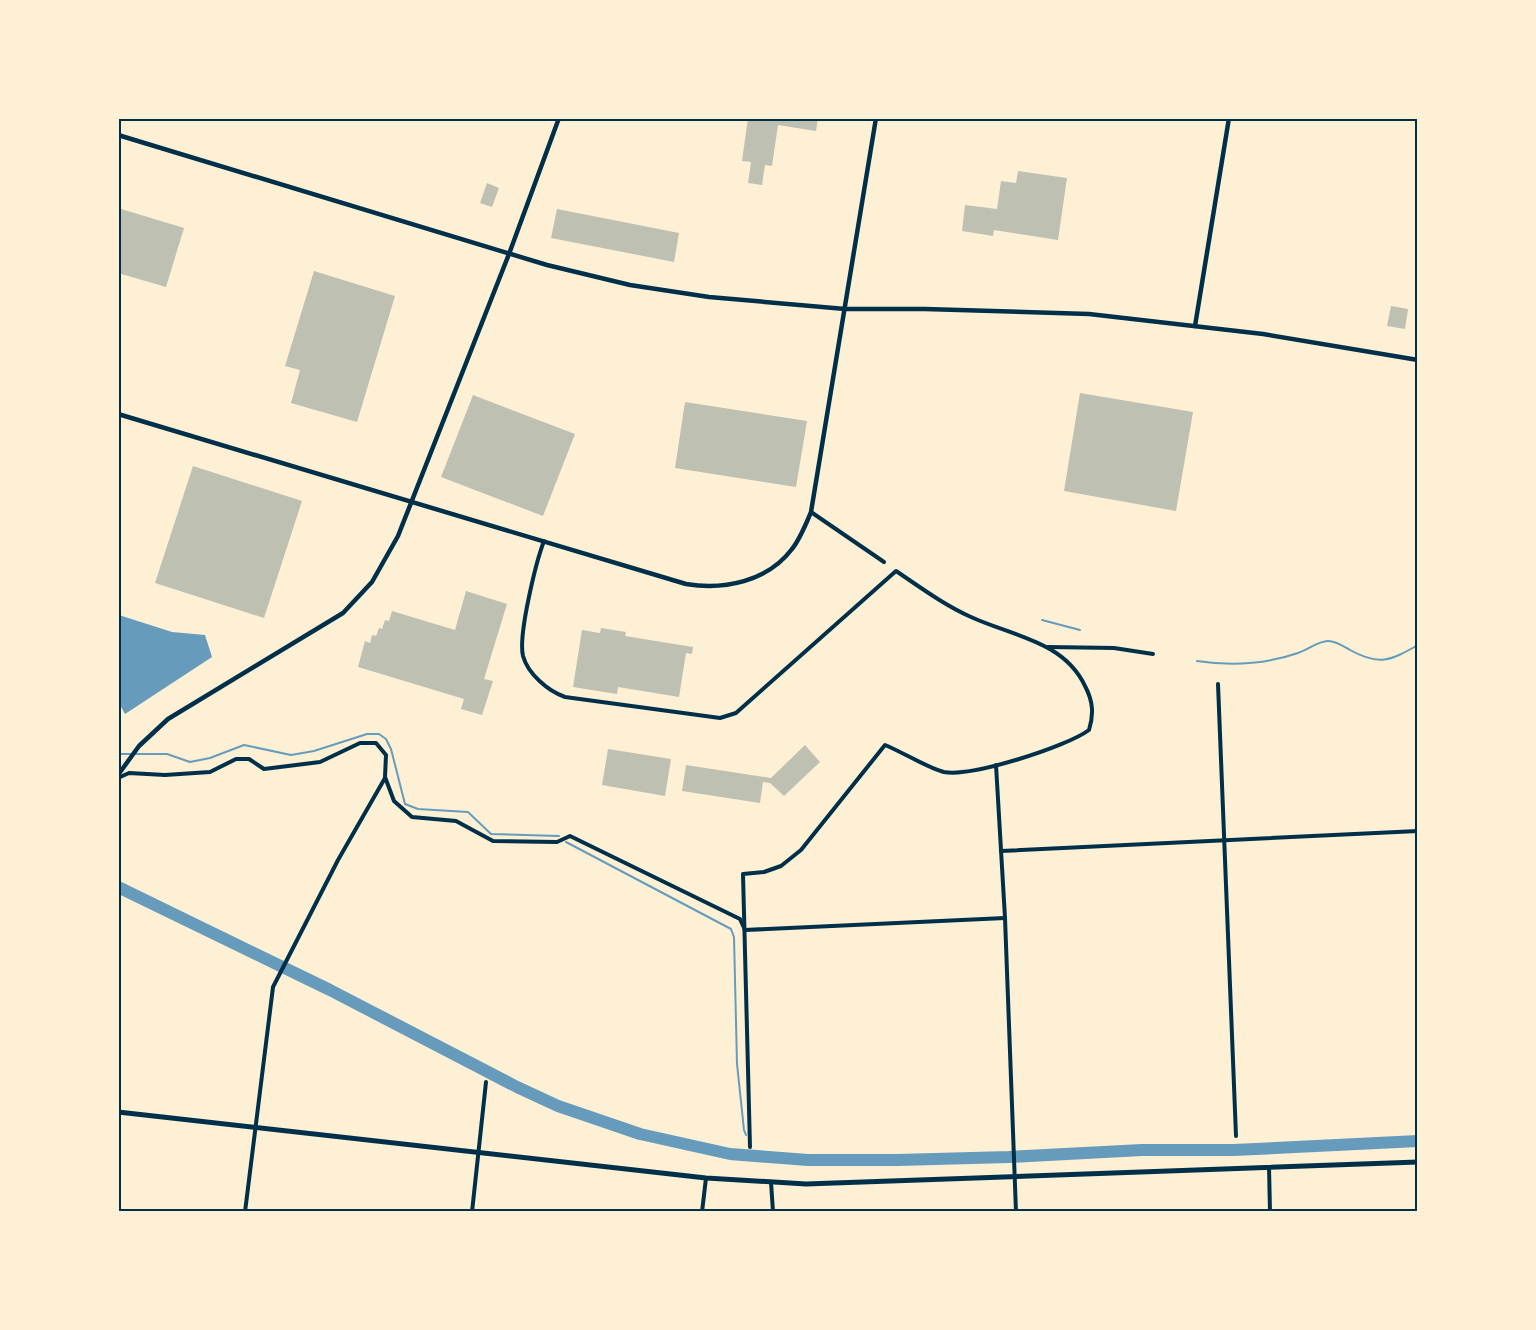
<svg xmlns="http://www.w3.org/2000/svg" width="1536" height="1330" font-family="Overpass,sans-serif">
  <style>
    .water { fill: #669bbc }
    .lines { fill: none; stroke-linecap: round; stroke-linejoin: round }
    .stream { stroke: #669bbc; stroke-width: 2 }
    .river { stroke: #669bbc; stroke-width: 12 }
    .building { fill: #bec0b2 }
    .minor { stroke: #003049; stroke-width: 4 }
    .tertiary { stroke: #003049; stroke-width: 4.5 }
    .primary { stroke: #003049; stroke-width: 5 }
    .neatline { fill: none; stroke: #003049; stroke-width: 2 }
  </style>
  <rect width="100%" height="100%" fill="#fdf0d5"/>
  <polygon class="water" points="119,615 172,632 205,635 212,657 125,714 119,703"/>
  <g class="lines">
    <g class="stream">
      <polyline points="1042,620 1080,630"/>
      <path d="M1197 661C1230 666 1266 664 1298 653 1308 650 1318 641 1328 641 1336 641 1343 646 1350 650 1379 666 1390 661 1418 645"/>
      <polyline points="118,754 167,754 190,762 210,758 244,745 291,755 314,751 367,734 379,734 386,739 391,749 405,804 418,809 468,812 491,834 559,836"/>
      <polyline points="566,842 731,929 734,937 737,1064 744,1130 746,1135"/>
    </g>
    <polyline class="river" points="118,887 330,990 517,1087 558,1106 640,1134 730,1154 808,1160 898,1160 1009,1157 1142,1150 1234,1150 1418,1141"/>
  </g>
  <g class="building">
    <polygon points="748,118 818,118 816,131 778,125 772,166 765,165 762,185 748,183 751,162 742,161"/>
    <polygon points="1018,171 1067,178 1058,240 994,230 993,236 962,231 965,205 997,209 1001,181 1016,183"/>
    <polygon points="487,183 499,188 492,207 480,203"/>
    <polygon points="118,208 184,228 166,287 118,273"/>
    <polygon points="557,209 679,233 674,262 551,238"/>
    <polygon points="314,271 395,296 357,422 291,403 300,370 285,366"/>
    <polygon points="1391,306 1408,309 1405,329 1387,326"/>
    <polygon points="1080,393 1193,412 1176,511 1064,491"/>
    <polygon points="473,395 575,434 543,516 441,477"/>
    <polygon points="685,402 807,421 796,487 675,468"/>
    <polygon points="193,466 302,501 264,618 155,583"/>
    <polygon points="466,591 507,604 484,679 493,681 482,715 461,709 464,699 358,667 365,641 370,643 372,635 376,636 379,628 382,629 385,620 389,621 392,611 455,630"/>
    <polygon points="601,628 626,632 625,636 693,647 692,654 686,653 679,697 618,687 617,694 573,687 582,630 600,633"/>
    <polygon points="805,745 820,762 784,796 770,783 763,782 760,803 682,791 686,765 771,778"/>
    <polygon points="608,749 671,759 665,796 602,785"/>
  </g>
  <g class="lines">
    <g class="minor">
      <polyline points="811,512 884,562"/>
      <path d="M544 541C536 562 518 635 523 656 528 674 548 691 565 697L720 718 736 713 896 571C920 587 944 605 971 617 1012 636 1064 641 1085 686 1093 701 1094 714 1089 730 1066 747 972 777 944 772 930 769 900 751 885 745L801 850 781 866 764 872 743 874 750 1147"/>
      <polyline points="1048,647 1114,648 1153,654"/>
      <polyline points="1218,684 1236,1136"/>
      <polyline points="996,765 1005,918 1016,1212"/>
      <polyline points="118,778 129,773 165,775 210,772 236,759 249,759 264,769 320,762 360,743 376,743 386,755 385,777 394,801 412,817 456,821 493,841 557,842 570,836 740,919 745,930 1005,918"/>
      <polyline points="1001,851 1418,831"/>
      <polyline points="1269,1167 1270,1212"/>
      <polyline points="771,1182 773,1212"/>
      <polyline points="245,1212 273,987 338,860 385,778"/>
      <polyline points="472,1212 486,1082"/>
      <polyline points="702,1212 706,1178"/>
    </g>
    <g class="tertiary">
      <polyline points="118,135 547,265 630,285 709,297 845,309 925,309 1089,314 1263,334 1418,360"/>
      <polyline points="1195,326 1229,118"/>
      <path d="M118 414 686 584C724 590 767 582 792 549 800 539 806 524 811 512L876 118"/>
      <polyline points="118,775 139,746 168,719 343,613 372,582 398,536 509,254 559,118"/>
    </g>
    <polyline class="primary" points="118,1112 706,1178 806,1184 1418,1162"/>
  </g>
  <rect width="1536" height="1330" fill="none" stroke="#fdf0d5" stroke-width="240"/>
  <rect x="120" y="120" width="1296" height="1090" class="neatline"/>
</svg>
